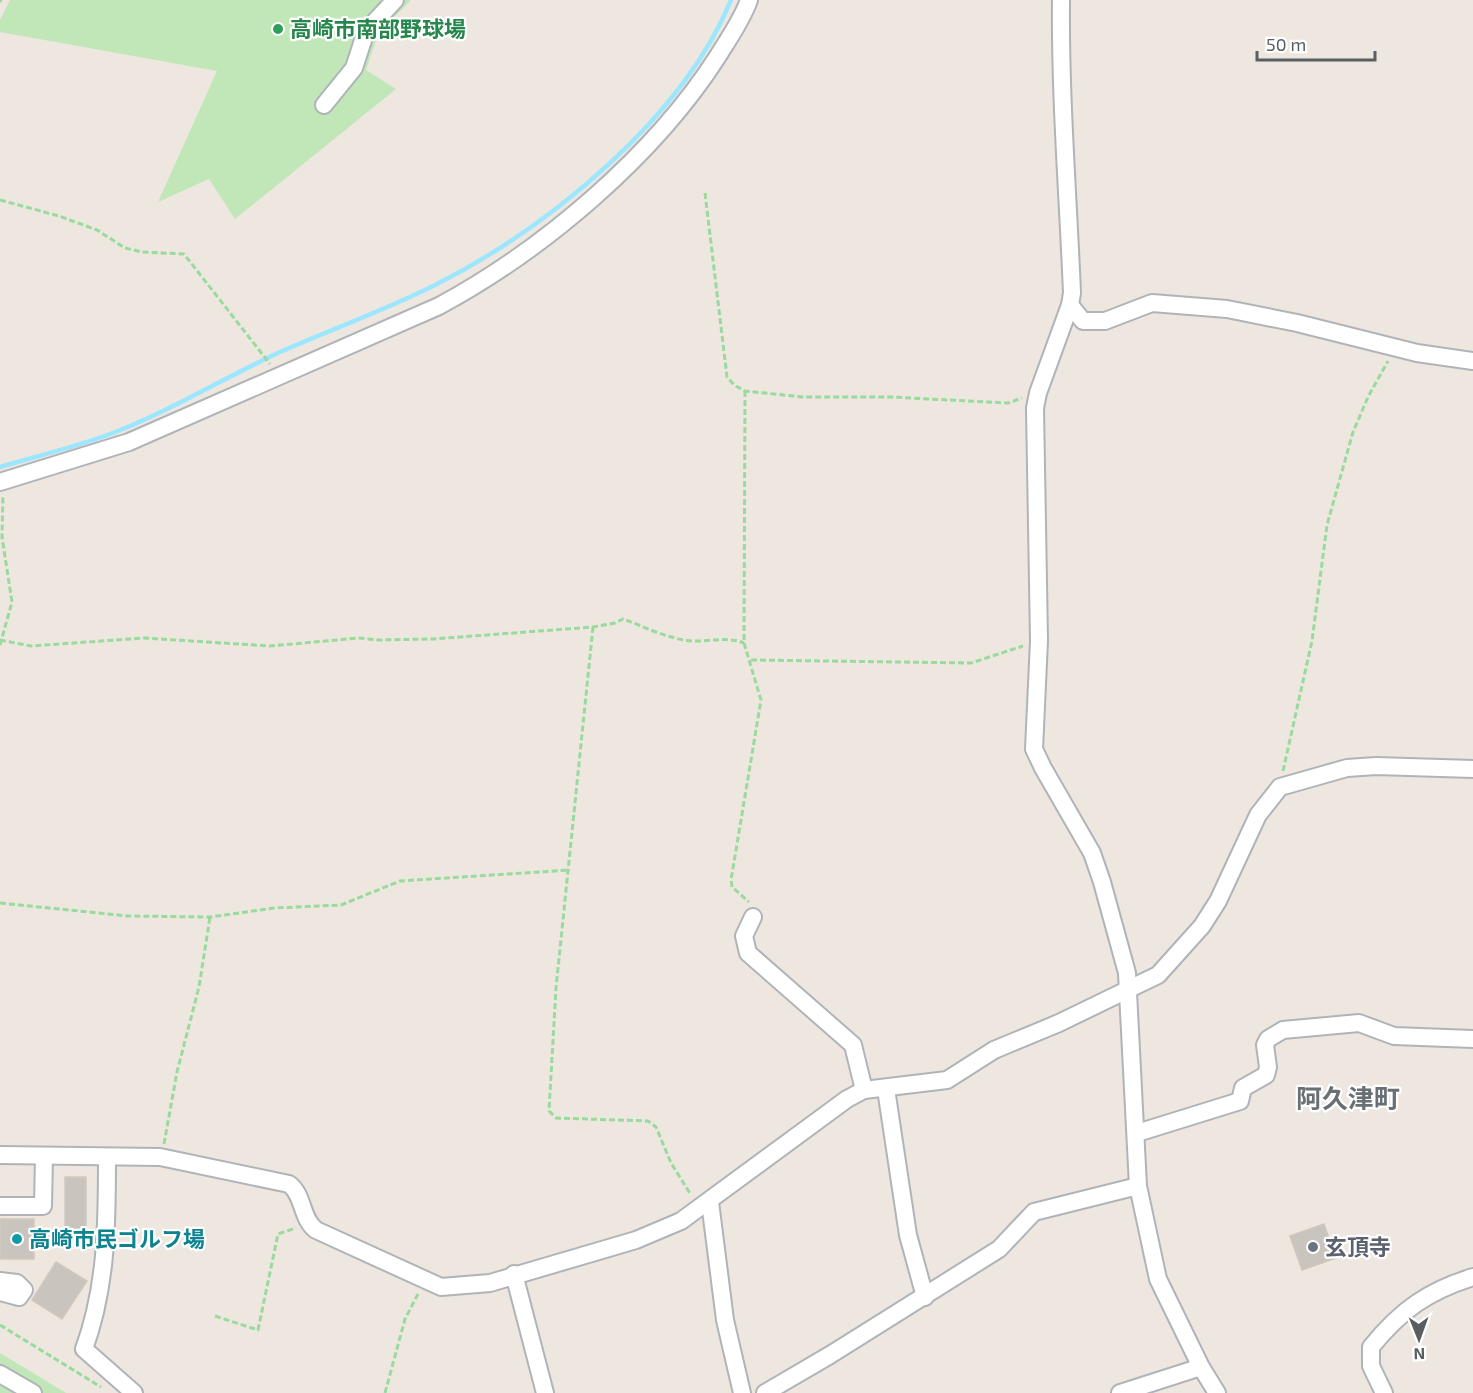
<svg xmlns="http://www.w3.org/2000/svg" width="1473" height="1393" font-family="'Exo 2','Noto Sans JP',sans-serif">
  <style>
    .green { fill: #c1e7b8 }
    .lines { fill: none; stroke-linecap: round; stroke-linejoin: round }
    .stream { stroke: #9ce7ff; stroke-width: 4.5 }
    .building { fill: #cac4be; stroke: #d2c7bd; stroke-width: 1.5 }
    .minor-casing { stroke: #b0b4b8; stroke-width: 20 }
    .path { stroke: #9ada9e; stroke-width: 3; stroke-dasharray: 6 3; stroke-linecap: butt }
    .minor { stroke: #fff; stroke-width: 16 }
    .leisure-dot { fill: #2e9e5b; stroke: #fff; stroke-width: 2 }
    .culture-dot { fill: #0f9aa8; stroke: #fff; stroke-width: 2 }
    .worship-dot { fill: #6b7280; stroke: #fff; stroke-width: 2 }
    .labels { text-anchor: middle; stroke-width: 4.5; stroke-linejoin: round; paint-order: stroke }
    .leisure-label { font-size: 22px; font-weight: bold; fill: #27864d; stroke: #fff; text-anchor: start }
    .culture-label { font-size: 22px; font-weight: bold; fill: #0d838f; stroke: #fff; text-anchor: start }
    .worship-label { font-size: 22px; font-weight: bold; fill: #5b616d; stroke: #fff; text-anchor: start }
    .quarter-label { font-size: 26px; font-weight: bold; fill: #697074; stroke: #fff }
  </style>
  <rect width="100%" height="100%" fill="#ede7df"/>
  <g class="green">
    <polygon points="10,0 411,0 378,34 366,70 396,89 235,219 209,179 158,202 217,71 0,32 0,20"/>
    <polygon points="0,1353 66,1393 0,1393"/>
  </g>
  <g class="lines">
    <path class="stream" d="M0 467C37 456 76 447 113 433 170 411 224 378 280 352 332 329 386 310 437 284 549 227 683 118 731 0"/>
  </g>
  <g class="building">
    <rect x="65" y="1177" width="21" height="54"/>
    <rect x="0" y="1219" width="34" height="40"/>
    <polygon points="1324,1224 1336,1258 1302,1270 1290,1236"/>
    <polygon points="56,1262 87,1281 62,1319 32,1300"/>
  </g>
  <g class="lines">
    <g class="minor-casing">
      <g id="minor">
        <path d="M1061 0C1060 97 1068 195 1072 293L1070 305 1038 393 1035 408 1039 641 1034 749 1043 768 1092 853 1102 882 1127 973 1138 1186 1158 1279 1201 1367 1217 1393"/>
        <polyline points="324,105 354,68 366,31 395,0"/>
        <polyline points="1070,305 1083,321 1105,321 1152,303 1227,309 1297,323 1417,353 1473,361"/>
        <path d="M0 482 129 442 439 306C543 250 654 156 718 56 729 38 742 20 749 0"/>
        <polyline points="753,917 744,936 748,953 853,1045 864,1090"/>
        <polyline points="886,1089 908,1235 925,1297"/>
        <polyline points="1137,1133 1240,1101 1243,1088 1266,1075 1268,1067 1265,1045 1268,1039 1283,1030 1359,1023 1394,1036 1473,1039"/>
        <path d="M0 1155 160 1157 289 1184C304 1195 301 1219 316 1230L441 1287 490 1283 636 1240 681 1221 847 1099 864 1090 947 1080 994 1050 1059 1023 1158 975 1202 926 1218 901 1258 815 1280 787 1347 768 1376 766 1473 769"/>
        <path d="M107 1157C107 1223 107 1286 84 1349L134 1393"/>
        <polyline points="710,1202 725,1320 742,1393"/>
        <polyline points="0,1206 43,1206 44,1156"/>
        <polyline points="514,1274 545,1393"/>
        <polyline points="0,1281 17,1283 24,1290 19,1297 0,1292"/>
        <polyline points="0,1374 33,1393"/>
        <polyline points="765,1393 830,1355 999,1249 1034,1212 1138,1186"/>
        <polyline points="1120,1393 1201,1367"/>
        <path d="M1384 1393 1371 1366V1347C1401 1310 1428 1291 1473 1277"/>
      </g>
    </g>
    <g class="path">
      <polyline points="0,2 1,0"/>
      <polyline points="705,193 727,377 734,385 745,391 803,397 890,397 1008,403 1022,398"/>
      <polyline points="0,200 59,216 97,230 125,248 142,252 184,254 270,364"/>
      <polyline points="745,391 744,643 761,700 731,880 732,887 749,902"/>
      <polyline points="593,627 556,988 549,1111 556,1118 648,1121 656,1127 671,1163 691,1195"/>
      <path d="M0 640 31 646 144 638 270 646 359 638 378 640 433 639 593 627 615 623 623 619C645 627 668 639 692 641 710 642 726 636 744 643"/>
      <polyline points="0,645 12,602 2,537 3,495"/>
      <polyline points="751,660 971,663 1023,646"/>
      <polyline points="1283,771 1312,641 1327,525 1353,432 1368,397 1388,361"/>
      <polyline points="0,903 128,916 210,917 274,908 341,905 400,881 570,870"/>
      <polyline points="164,1144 177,1072 199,987 210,917"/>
      <polyline points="215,1316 258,1330 278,1234 296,1228"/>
      <polyline points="0,1325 101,1387"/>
      <polyline points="385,1393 405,1319 419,1292"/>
    </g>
    <use href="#minor" class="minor"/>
  </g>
  <circle class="leisure-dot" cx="278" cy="29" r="6"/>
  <circle class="culture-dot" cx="17" cy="1239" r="6"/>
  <circle class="worship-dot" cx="1313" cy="1247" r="6"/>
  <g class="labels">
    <g class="leisure-label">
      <text x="290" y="37">高崎市南部野球場</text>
    </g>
    <g class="culture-label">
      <text x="29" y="1247">高崎市民ゴルフ場</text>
    </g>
    <g class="worship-label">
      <text x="1325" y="1255">玄頂寺</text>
    </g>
    <g class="quarter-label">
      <text x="1348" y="1108">阿久津町</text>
    </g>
  </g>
  <g transform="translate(1419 1339) rotate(179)" stroke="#ffffff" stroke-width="4.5" paint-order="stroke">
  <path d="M0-4.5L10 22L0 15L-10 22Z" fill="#585e62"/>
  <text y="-9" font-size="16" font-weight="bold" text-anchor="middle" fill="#585e62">N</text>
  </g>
  <path d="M1257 51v9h118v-9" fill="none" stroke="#585e62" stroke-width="3"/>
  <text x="1266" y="51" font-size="18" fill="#585e62" stroke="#ffffff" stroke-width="4.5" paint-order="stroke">50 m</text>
</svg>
